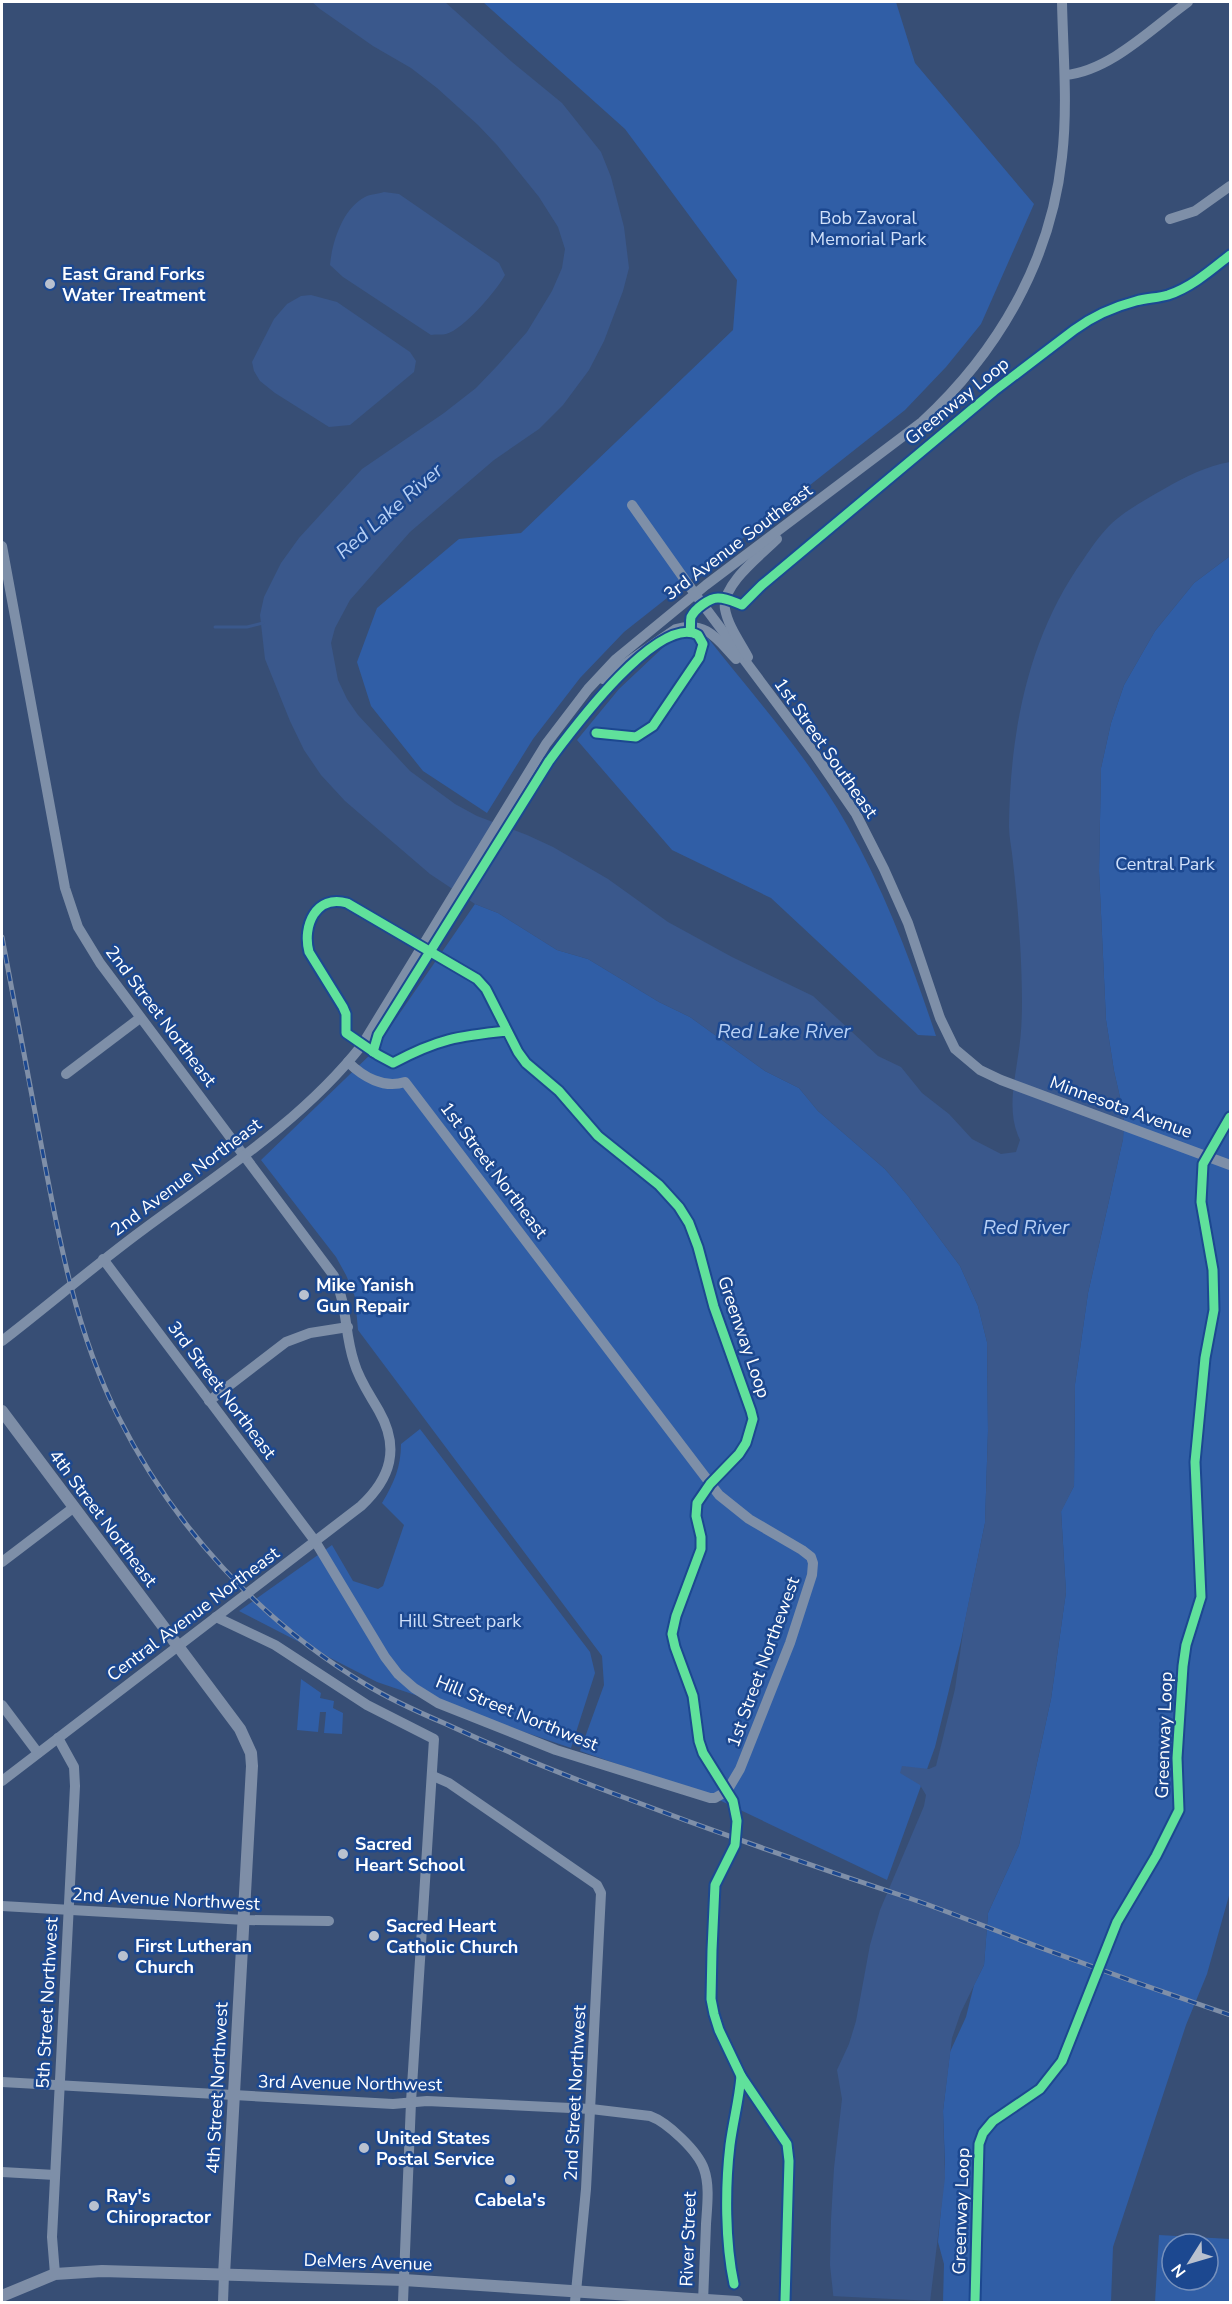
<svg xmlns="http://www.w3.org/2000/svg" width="1232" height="2304" font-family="'Nunito Sans',sans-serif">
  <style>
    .green { fill: #305ea6; fill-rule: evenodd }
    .water { fill: #3a588c }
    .pier { fill: #374e75 }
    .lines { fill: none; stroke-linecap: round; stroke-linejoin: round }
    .stream { stroke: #3a588c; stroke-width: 3 }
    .minor { stroke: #7e8fa8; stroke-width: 10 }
    .major { stroke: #7e8ea7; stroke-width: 12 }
    .rail-casing { stroke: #7f8fa8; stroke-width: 5 }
    .rail { stroke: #1c4890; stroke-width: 3; stroke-dasharray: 9; stroke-linecap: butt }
    .cycleway-casing { stroke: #1c4890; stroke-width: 13 }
    .cycleway { stroke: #60e19b; stroke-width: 9 }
    .poi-dot { fill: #b9c1cf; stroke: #1c4890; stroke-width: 2 }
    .labels { text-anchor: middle; stroke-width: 5; stroke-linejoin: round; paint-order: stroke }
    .park-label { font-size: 18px; fill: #d1e1fa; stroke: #1c4890 }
    .poi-label { font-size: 18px; font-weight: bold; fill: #fff; stroke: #1c4890; text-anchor: start }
    .street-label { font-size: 18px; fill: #fff; stroke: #1c4890 }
    .water-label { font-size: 20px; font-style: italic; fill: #b7d0f5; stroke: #1c4890 }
  </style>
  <rect width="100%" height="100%" fill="#374e75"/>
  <g class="green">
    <polygon points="483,2 896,2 915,63 1034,204 981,324 946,367 905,410 624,632 580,678 533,739 487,813 423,771 371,706 357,662 377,608 459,539 521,533 733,330 737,280 625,129"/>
    <polygon points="1230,556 1230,1892 1207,1974 1186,2025 1113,2247 1111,2302 943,2302 944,2264 938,2242 945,2164 943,2111 950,2052 966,2017 974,1985 984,1965 988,1913 1019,1845 1051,1699 1066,1592 1061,1511 1074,1486 1075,1384 1088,1293 1123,1139 1124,1115 1114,1071 1106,1020 1099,871 1101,768 1111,723 1124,685 1155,631 1194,583"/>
    <path d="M687 634 708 638C756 699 809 758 847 825 885 891 912 964 936 1036L918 1035 771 898 672 850 577 740 619 689 671 640Z"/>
    <polygon points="475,904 498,913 557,950 588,959 659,1002 690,1017 765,1071 799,1088 818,1111 885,1169 908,1196 960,1266 978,1306 987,1342 988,1431 985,1523 961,1641 935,1747 887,1880 715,1798 580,1751 604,1685 602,1656 358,1330 355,1297 346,1275 336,1257 261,1160 373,1052"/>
    <path d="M420 1429 590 1652 595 1673 571 1748 377 1682 239 1611 332 1545 353 1581 378 1589 383 1586 404 1525 382 1503C394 1483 401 1467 401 1444Z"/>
    <polygon points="301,1679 321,1693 320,1698 334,1701 333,1708 343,1713 342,1734 324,1733 326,1712 320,1712 318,1732 297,1730"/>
    <path d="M1159 2235 1230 2239V2302H1155ZM1172 2244H1208V2280H1172Z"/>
  </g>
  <g class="water">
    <path d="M312 2H445L512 62 562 103 601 152 611 177 624 227 629 268 623 291 604 341 589 370 563 405 539 429 494 460 410 532 350 600 335 628 331 643 338 680 347 699 358 715 410 771 455 804 477 816 527 835 553 847 608 879 668 922 732 957 813 996 878 1056 901 1067 922 1093 949 1114 972 1139 1001 1154 1016 1152 1020 1140C1007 1113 1014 1085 1018 1056 1021 1039 1022 1020 1022 1002 1022 958 1018 906 1013 862 1012 850 1009 838 1009 826 1010 732 1028 637 1083 560 1093 545 1104 529 1118 518 1132 507 1148 498 1164 489 1185 477 1206 466 1230 462V556L1194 583 1155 631 1124 685 1111 723 1101 768 1099 871 1106 1020 1114 1071 1124 1115 1123 1139 1088 1293 1075 1384 1074 1486 1061 1512 1066 1592 1051 1699 1019 1845 988 1913 984 1965 961 2012 952 2038 943 2111 945 2178 930 2302H834L830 2265 831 2220 834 2168 842 2099 837 2070 849 2044 856 2021 870 1945 880 1910 924 1806 926 1795 920 1785 900 1773 902 1766 929 1769 936 1766 955 1689 964 1625 985 1523 988 1431 987 1342 978 1306 960 1266 908 1196 885 1169 818 1111 799 1088 765 1071 690 1017 659 1002 588 959 557 950 498 913 475 904 430 874 345 801 321 775 304 750 290 721 265 659 260 615 264 597 281 563 299 538 362 469 444 413 476 388 498 365 527 332 552 291 562 268 565 249 558 227 539 197 497 145 478 125 437 88 411 68 373 46 320 9Z"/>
    <path d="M384 192 399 194 499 263 505 275C497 290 463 330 446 334 442 335 436 334 431 335L343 277 330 265C332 242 343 208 365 197 370 194 378 194 384 192Z"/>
    <polygon points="311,295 337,302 410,352 416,361 414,372 350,425 329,427 275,393 260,381 254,371 252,362 274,319 287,304 301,296"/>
  </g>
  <polygon class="pier" points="831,2296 933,2301 831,2302"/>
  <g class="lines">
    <polyline class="stream" points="215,627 247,627 263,623"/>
    <g class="minor">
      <path d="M1065 75C1110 71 1152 28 1188 2"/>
      <polyline points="1170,219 1195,211 1230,186"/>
      <polyline points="632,505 695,594 814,753 856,814 884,869 908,923 940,1018 955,1049 980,1070 1001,1080 1230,1165"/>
      <path d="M2 546 65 888 78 927 100 963 334 1276C348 1307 344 1332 354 1362 359 1380 370 1395 379 1411 400 1448 391 1478 361 1506L2 1781"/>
      <path d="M748 657C740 642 728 626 725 609 721 585 761 555 777 539"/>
      <path d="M603 679 676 629C707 621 717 639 736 659"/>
      <polyline points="66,1074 140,1018"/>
      <path d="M103 1259 315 1541 385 1657 398 1674 414 1688 438 1703 556 1750 710 1798H715L727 1791 740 1769 790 1643 812 1575 813 1563 811 1557 802 1550 749 1519 719 1495 405 1082C384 1089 363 1077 348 1062"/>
      <path d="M2 1341C50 1304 95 1265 144 1229 221 1172 303 1120 362 1045L546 744 588 689 616 659 706 585 922 422C998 352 1051 261 1062 157 1068 105 1063 53 1062 2"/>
      <polyline points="209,1401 286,1342 310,1333 348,1327"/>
      <polyline points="2,1562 73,1508"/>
      <polyline points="216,1617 275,1645 367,1705 434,1739 411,2102 403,2302"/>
      <polyline points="2,1705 38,1753"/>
      <polyline points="433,1776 449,1783 597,1885 601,1893 586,2189 575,2302"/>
      <polyline points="2,1906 245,1920 329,1921"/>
      <path d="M2 2082 393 2104 427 2101 591 2109 650 2116C667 2122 698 2151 704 2169 710 2186 707 2207 706 2224 705 2250 704 2276 703 2302"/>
      <polyline points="2,2172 55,2175"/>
      <polyline points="55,2274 52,2237 75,1786 74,1767 58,1738"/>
      <polyline points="223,2302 224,2275"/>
    </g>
    <g class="major">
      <polyline points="2,1411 240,1729 251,1753 252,1766 224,2275"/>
      <polyline points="2,2296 55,2274 102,2271 404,2280 737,2302"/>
    </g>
    <g class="rail-casing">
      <path id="rail" d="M2 937C15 1007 28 1078 42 1149 59 1240 76 1332 118 1416 173 1526 260 1621 365 1684 391 1700 418 1712 446 1724 500 1749 556 1772 612 1793 710 1830 809 1865 909 1898 955 1914 999 1932 1044 1949 1106 1972 1168 1994 1230 2015"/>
    </g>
    <use href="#rail" class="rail"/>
    <g class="cycleway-casing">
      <g id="cycleway">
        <path d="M690 632C691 627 690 622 691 617 695 609 709 598 718 598 727 598 734 602 742 605L762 585 994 391 1074 330C1093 316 1113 307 1136 301 1147 298 1158 298 1168 295 1192 287 1211 270 1230 255"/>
        <path d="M507 1031C458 1036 438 1039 393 1063L378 1055 346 1033V1014L343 1007 309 952C302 926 316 894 347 903L477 979 486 989 518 1052 526 1063 559 1091 598 1136 659 1185 679 1207 689 1223 698 1247 714 1307 751 1411 753 1419 746 1443 739 1454 710 1484 697 1503 696 1516 701 1537V1549L676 1616 672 1634 675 1647 693 1696 699 1741 703 1753 733 1801 737 1821 735 1845 715 1885 712 1950 711 1999 714 2014 719 2030 741 2076 787 2144 789 2161 785 2302"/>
        <path d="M373 1052 378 1035 549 761C570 733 658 613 698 635L703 644 699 658 653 726 636 737 596 733"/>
        <path d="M734 2284C725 2242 725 2187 730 2145 733 2122 739 2100 741 2076"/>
        <polyline points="975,2302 979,2144 983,2133 993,2121 1040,2089 1062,2061 1117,1922 1156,1856 1179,1810 1177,1758 1183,1666 1186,1645 1201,1597 1195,1462 1205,1358 1214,1310 1213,1270 1201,1202 1203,1164 1230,1117"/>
      </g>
    </g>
    <use href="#cycleway" class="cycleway"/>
  </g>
  <g class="poi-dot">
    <circle cx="50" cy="284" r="6"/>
    <circle cx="304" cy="1295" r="6"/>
    <circle cx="343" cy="1854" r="6"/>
    <circle cx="374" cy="1936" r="6"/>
    <circle cx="123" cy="1956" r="6"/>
    <circle cx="364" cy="2148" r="6"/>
    <circle cx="510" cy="2180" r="6"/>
    <circle cx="94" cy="2206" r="6"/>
  </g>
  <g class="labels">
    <g class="park-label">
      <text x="868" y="224">Bob Zavoral<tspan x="868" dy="21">Memorial Park</tspan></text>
      <text x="1165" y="870">Central Park</text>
      <text x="460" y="1627">Hill Street park</text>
    </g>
    <g class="poi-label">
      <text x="62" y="280">East Grand Forks<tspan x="62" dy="21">Water Treatment</tspan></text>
      <text x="316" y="1291">Mike Yanish<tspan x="316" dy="21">Gun Repair</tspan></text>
      <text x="355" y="1850">Sacred<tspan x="355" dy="21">Heart School</tspan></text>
      <text x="386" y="1932">Sacred Heart<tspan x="386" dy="21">Catholic Church</tspan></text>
      <text x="135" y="1952">First Lutheran<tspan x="135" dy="21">Church</tspan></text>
      <text x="376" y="2144">United States<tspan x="376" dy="21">Postal Service</tspan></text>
      <text x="106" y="2202">Ray's<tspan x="106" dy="21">Chiropractor</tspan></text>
      <text x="510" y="2206" text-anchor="middle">Cabela's</text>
    </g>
    <g class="street-label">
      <text transform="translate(957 401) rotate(-39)" y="6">Greenway Loop</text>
      <text transform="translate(738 542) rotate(-37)" y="6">3rd Avenue Southeast</text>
      <text transform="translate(826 748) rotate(55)" y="6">1st Street Southeast</text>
      <text transform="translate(161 1016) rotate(53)" y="6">2nd Street Northeast</text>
      <text transform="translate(1121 1107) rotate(20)" y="6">Minnesota Avenue</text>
      <text transform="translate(494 1170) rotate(53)" y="6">1st Street Northeast</text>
      <text transform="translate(186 1177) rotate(-37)" y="6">2nd Avenue Northeast</text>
      <text transform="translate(744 1337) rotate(71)" y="6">Greenway Loop</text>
      <text transform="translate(222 1390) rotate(53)" y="6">3rd Street Northeast</text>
      <text transform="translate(103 1518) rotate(53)" y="6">4th Street Northeast</text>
      <text transform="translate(193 1614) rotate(-37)" y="6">Central Avenue Northeast</text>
      <text transform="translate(763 1662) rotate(-70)" y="6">1st Street Northewest</text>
      <text transform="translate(517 1713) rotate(22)" y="6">Hill Street Northwest</text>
      <text transform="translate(1164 1735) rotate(-88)" y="6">Greenway Loop</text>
      <text transform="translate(166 1899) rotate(3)" y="6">2nd Avenue Northwest</text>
      <text transform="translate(47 2003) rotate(-87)" y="6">5th Street Northwest</text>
      <text transform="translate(350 2083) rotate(1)" y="6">3rd Avenue Northwest</text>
      <text transform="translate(217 2088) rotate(-87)" y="6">4th Street Northwest</text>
      <text transform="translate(575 2093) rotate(-87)" y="6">2nd Street Northwest</text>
      <text transform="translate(961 2211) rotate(-88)" y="6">Greenway Loop</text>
      <text transform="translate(688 2239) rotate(-88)" y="6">River Street</text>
      <text transform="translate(368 2262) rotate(2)" y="6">DeMers Avenue</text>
    </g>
    <g class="water-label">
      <text transform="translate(389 511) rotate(-41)" y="7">Red Lake River</text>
      <text x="784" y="1038">Red Lake River</text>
      <text x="1026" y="1234">Red River</text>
    </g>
  </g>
  <rect width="1232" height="2304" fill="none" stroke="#ffffff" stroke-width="6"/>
  <g transform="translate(1190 2262) rotate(233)"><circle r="28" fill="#1c4890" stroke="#7791bc" stroke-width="1.5"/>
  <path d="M0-4.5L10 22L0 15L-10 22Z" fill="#b9c1cf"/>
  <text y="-9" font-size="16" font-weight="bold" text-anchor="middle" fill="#ffffff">N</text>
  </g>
</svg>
